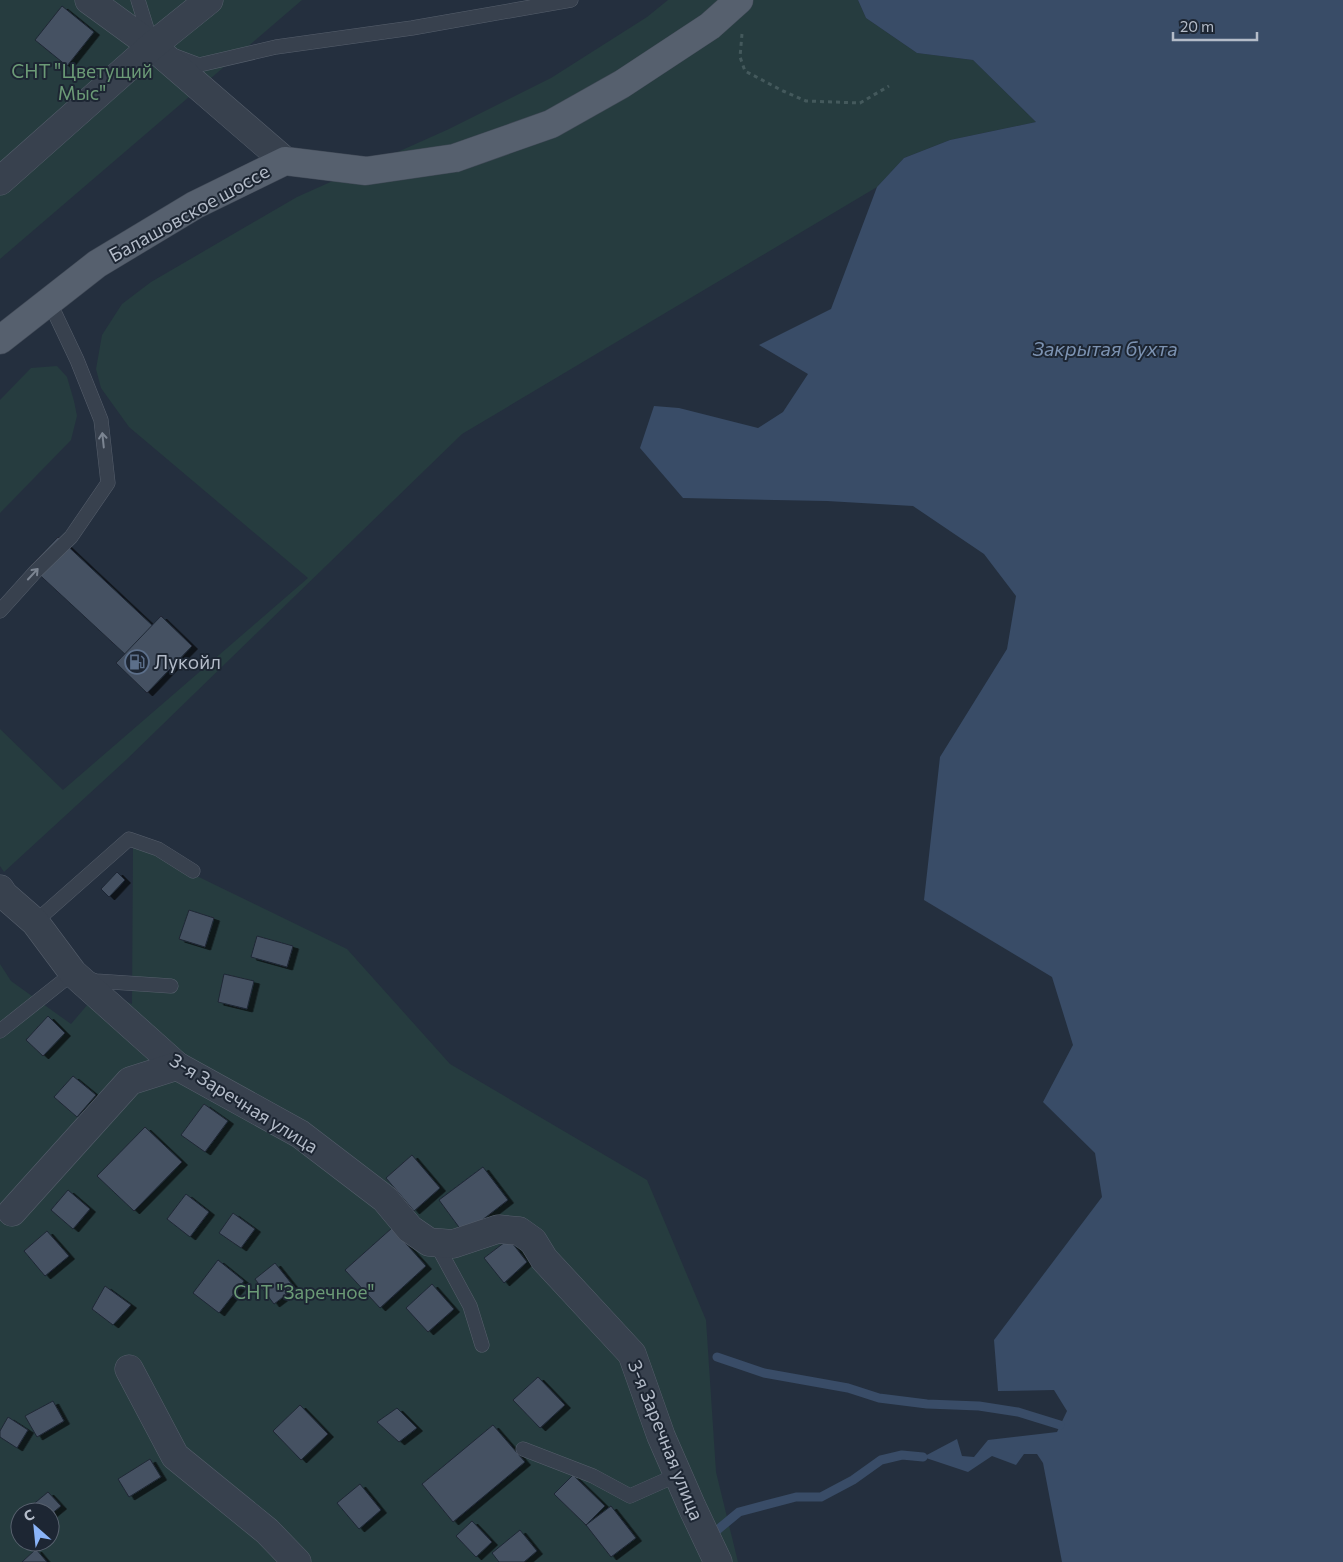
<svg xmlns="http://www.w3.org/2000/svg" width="1343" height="1562" font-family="Commissioner,sans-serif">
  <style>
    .green { fill: #263c3f; fill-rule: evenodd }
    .water { fill: #394c67 }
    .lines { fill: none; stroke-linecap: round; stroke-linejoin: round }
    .stream { stroke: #394c67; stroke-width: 9 }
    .building { fill: #455162; stroke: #1f2835; filter: url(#shadow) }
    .lane-casing { stroke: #565f6c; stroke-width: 15 }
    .street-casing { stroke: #565f6c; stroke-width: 29 }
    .primary-casing { stroke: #414a57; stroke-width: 29 }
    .path { stroke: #44595c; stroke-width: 3; stroke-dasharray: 4 4; stroke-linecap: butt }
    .lane { stroke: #38414e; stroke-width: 14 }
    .street { stroke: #38414e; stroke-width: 28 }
    .primary { stroke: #56606e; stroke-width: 28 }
    .oneway { stroke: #7c8592 }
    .labels { text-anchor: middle; stroke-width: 4; stroke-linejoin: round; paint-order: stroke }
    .park-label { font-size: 19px; fill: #6b9a76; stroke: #1d2633 }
    .street-label { font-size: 19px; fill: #b4bcc9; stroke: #1d2633 }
    .poi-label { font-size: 19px; fill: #b4bcc9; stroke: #1d2633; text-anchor: start }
    .water-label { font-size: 20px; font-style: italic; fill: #7c92b1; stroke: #1d2633 }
  </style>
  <defs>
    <filter id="shadow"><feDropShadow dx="5.5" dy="3" stdDeviation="0" flood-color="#0009"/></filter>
  </defs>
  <rect width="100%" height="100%" fill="#242f3e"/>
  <g class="green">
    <polygon points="0,0 302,0 0,259"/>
    <polygon points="668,0 858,0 866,18 917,53 973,60 1036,122 950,140 904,158 877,187 462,434 126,760 4,872 0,866 0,729 63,790 308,578 129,427 101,388 96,369 102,335 122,304 151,282 297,197 449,129 551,78 647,17"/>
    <polygon points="57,366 67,377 74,401 77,416 71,440 0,513 0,400 31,368"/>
    <path d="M133 845 347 949 450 1064 647 1180 706 1320 716 1472 738 1562H0V964L11 981 71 1024 100 990 132 1004ZM20 1512H50V1542H20Z"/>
  </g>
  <polygon class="water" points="858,0 1343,0 1343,1562 1062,1562 1043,1463 1037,1454 1024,1454 1016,1465 992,1456 968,1472 923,1457 957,1439 962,1456 974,1457 988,1440 1057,1432 1067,1411 1054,1390 998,1391 994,1340 1102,1197 1095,1153 1043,1102 1073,1045 1052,977 924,900 940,757 1007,649 1016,596 984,554 913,506 827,501 683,498 640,448 654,406 679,408 758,428 783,412 808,374 759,345 831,309 877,187 904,158 950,140 1036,122 973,60 917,53 866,18"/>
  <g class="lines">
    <g class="stream">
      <polyline points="717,1357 764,1373 848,1388 879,1398 927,1404 979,1406 1018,1412 1060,1425"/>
      <polyline points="710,1536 739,1512 796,1497 821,1497 853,1480 881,1460 902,1455 923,1457"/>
    </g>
  </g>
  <g class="building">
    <polygon points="62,6 94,32 67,66 35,40"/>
    <polygon points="58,537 154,627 127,656 30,566"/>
    <polygon points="161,616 192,646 147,693 116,663"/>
    <polygon points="117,872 125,880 109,897 101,889"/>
    <polygon points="189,910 214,918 205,947 179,939"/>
    <polygon points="257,936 293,946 287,967 251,957"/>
    <polygon points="224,974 254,981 247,1009 218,1002"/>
    <polygon points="48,1016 65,1033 43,1056 26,1040"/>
    <polygon points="73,1076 96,1095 77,1117 54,1097"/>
    <polygon points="204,1104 228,1121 205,1152 181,1135"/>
    <polygon points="145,1127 182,1162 134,1211 97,1176"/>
    <polygon points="412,1155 440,1188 414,1211 386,1178"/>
    <polygon points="483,1167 508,1200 464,1234 439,1200"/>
    <polygon points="68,1190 90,1209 73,1229 51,1210"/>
    <polygon points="186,1194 209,1212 190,1237 167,1219"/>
    <polygon points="233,1213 255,1229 241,1248 219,1233"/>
    <polygon points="392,1228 426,1266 380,1308 345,1270"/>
    <polygon points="47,1231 69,1256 45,1276 24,1251"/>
    <polygon points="509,1239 527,1262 504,1283 484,1258"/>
    <polygon points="218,1260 244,1281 219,1313 193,1293"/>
    <polygon points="275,1263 295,1288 274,1304 255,1279"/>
    <polygon points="432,1284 454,1309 428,1332 406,1308"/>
    <polygon points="105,1286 131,1305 113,1325 92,1309"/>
    <polygon points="538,1377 565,1405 540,1428 513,1400"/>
    <polygon points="53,1401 64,1421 37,1437 25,1416"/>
    <polygon points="300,1405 328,1434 301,1460 273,1431"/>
    <polygon points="397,1408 417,1428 399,1442 377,1422"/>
    <polygon points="8,1417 28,1430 17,1448 0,1437 0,1431"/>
    <polygon points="493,1425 525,1462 453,1522 422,1484"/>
    <polygon points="150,1459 161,1477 129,1497 118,1479"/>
    <polygon points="573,1475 605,1506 586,1525 554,1494"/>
    <polygon points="360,1484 381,1510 359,1529 337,1503"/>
    <polygon points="48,1492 61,1506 50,1515 50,1512 35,1512 30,1507"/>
    <polygon points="611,1506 636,1538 611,1557 586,1525"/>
    <polygon points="472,1521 492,1542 476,1557 456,1536"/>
    <polygon points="520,1530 537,1551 524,1562 499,1562 492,1553"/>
    <polygon points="36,1549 47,1562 22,1562"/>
  </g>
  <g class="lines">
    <g class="lane-casing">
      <g id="lane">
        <polyline points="138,0 151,42"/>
        <polyline points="175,56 199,65 276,47 412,28 571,0"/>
        <polyline points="0,611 36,571 71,537 108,483 101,420 77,360 49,301"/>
        <polyline points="35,922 129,839 158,849 193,871"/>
        <polyline points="0,1031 73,973 96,981 171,986"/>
        <polyline points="432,1244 439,1249 470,1306 482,1345"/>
        <polyline points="523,1449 593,1476 630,1496 677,1475"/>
      </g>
    </g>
    <g class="street-casing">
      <g id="street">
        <polyline points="89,0 152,46 285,161"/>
        <polyline points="0,181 152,46 209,0"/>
        <polyline points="0,889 4,895 35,922 73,973 177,1066 300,1134 385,1199 410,1229 429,1242 453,1244 498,1229 519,1231 533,1241 544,1259 632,1354 661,1436 692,1507 718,1562"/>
        <polyline points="12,1212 130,1081 177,1066"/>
        <polyline points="129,1369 175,1456 267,1531 297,1562"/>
      </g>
    </g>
    <g class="primary-casing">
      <polyline id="primary" points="0,340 97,264 195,205 285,161 366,171 455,158 551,124 622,84 710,26 739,0"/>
    </g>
    <polyline class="path" points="742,34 740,57 745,71 783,91 806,101 860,103 889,86"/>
    <use href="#lane" class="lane"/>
    <use href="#street" class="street"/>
    <use href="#primary" class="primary"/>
  </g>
  <defs><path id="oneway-shaft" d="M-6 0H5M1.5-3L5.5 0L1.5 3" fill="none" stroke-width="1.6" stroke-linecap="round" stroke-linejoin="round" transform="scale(1.25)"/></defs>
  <g class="oneway">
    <use href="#oneway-shaft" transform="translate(103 440) rotate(-96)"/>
    <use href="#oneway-shaft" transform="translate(33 574) rotate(-47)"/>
  </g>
  <defs>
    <g id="fuel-ring" transform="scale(1.25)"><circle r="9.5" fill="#1d2633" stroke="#5c6f8a" stroke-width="1.5"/><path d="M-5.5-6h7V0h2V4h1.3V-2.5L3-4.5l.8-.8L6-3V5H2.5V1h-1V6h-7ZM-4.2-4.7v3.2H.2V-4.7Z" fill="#5c6f8a"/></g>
  </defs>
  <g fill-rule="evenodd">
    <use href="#fuel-ring" x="137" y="662"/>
  </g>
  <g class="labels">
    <g class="park-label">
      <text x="82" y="78">СНТ "Цветущий<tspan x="82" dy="22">Мыс"</tspan></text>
      <text x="304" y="1299">СНТ "Заречное"</text>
    </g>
    <g class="street-label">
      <text transform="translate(189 213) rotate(-29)" y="7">Балашовское шоссе</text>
      <text transform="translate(244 1103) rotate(32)" y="7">3-я Заречная улица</text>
      <text transform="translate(666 1440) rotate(68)" y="7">3-я Заречная улица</text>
    </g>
    <g class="poi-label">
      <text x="154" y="669">Лукойл</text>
    </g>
    <g class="water-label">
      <text x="1105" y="356">Закрытая бухта</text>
    </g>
  </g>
  <g transform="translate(35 1527) rotate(333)"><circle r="24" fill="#1d2633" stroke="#59626f"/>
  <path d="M0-4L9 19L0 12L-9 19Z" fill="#8ab4f8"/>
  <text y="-8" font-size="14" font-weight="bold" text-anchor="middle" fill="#b4bcc9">С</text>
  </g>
  <path d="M1173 32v8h84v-8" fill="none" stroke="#b4bcc9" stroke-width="2.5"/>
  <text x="1180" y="32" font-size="15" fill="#b4bcc9" stroke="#1d2633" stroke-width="4" paint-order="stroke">20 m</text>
</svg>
